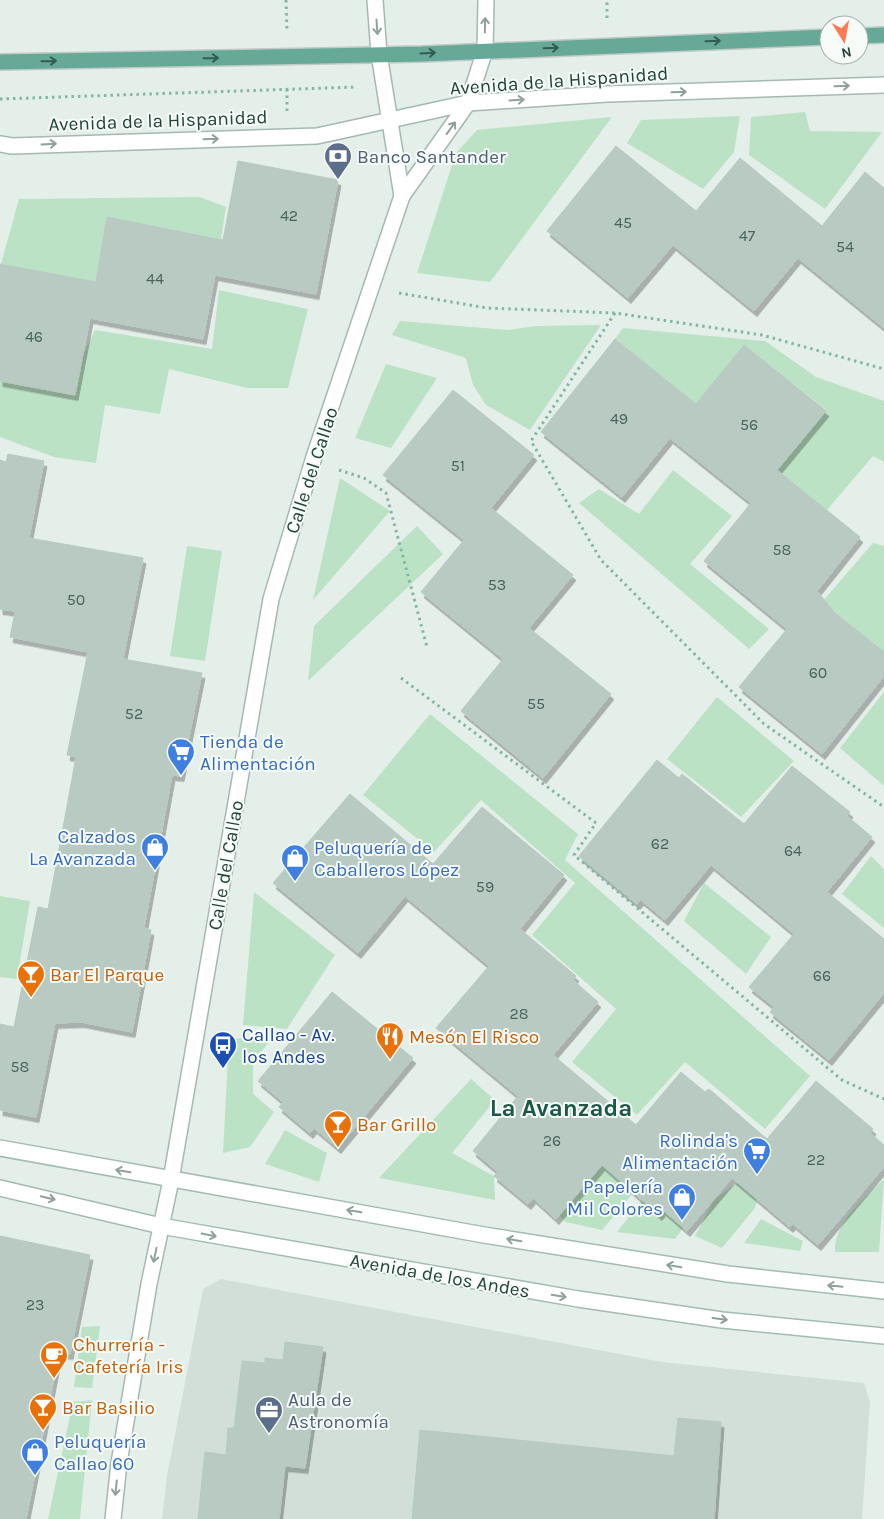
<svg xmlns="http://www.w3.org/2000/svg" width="884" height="1519" font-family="Karla,sans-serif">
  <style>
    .built { fill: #d2dfd9 }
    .green { fill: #bce2c5 }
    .building { fill: #b9cac3; stroke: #b6cac1; filter: url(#shadow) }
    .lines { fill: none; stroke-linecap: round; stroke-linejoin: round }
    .minor-casing { stroke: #a6b8b2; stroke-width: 18 }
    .tertiary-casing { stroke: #a6b8b2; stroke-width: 18 }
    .secondary-casing { stroke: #a2bcb2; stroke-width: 18 }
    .primary-casing { stroke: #c1cac8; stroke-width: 18 }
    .path { stroke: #82b6a5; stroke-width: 3; stroke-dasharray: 2.5 4; stroke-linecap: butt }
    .minor { stroke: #fff; stroke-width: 15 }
    .tertiary { stroke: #fff; stroke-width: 15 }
    .secondary { stroke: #fff; stroke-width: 15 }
    .primary { stroke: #65a996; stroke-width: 15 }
    .oneway { stroke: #90a19c }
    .oneway2 { stroke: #325c51 }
    .labels { text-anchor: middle; stroke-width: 4; stroke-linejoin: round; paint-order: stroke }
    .number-label { font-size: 16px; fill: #47655c }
    .street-label { font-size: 19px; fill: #21433a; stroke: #f6fbf8 }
    .service-label { font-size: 19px; fill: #4e5e75; stroke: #f6fbf8; text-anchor: start }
    .shop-label { font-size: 19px; fill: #366cbe; stroke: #f6fbf8; text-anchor: start }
    .food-label { font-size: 19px; fill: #c56008; stroke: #f6fbf8; text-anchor: start }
    .transit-label { font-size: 19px; fill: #164399; stroke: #f6fbf8; text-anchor: start }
    .district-label { font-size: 24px; font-weight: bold; fill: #1b5848; stroke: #f6fbf8 }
  </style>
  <defs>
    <filter id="shadow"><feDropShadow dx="3" dy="5.5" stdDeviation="0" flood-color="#0004"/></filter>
  </defs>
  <rect width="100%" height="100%" fill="#e5efea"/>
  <polygon class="built" points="221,1279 662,1362 864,1383 870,1402 862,1519 162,1519 167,1476 203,1289"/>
  <g class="green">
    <polygon points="805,112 810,131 882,132 825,209 749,155 751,117"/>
    <polygon points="740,116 734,152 703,189 627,143 641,120"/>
    <polygon points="612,117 490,282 417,273 456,153 477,130"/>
    <polygon points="200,197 226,207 221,239 108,217 96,282 1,264 19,199"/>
    <polygon points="219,290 308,309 288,388 247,388 169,369 160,414 105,405 96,463 54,457 0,437 0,381 75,395 82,357 95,330 212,349"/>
    <polygon points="400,321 508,330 536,326 601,325 530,430 486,405 473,385 466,358 392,335"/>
    <polygon points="623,328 765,341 816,377 884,401 884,462 873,456 827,510 760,456 800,443 826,410 744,345 697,405 615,339"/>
    <polygon points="386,364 437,378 391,448 355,438"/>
    <polygon points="673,470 732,516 690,564 769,629 749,649 579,503 599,489 639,514"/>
    <polygon points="340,478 390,511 313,600"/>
    <polygon points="417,526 443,554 308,681 314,626"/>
    <polygon points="873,543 884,546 884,652 822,602"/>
    <polygon points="187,546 222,551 205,661 170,656"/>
    <polygon points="884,692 884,786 840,748"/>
    <polygon points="717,697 794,761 741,817 667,759"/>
    <polygon points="430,714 578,834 565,860 810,1076 765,1129 685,1062 637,1115 572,1062 616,1009 532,935 575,883 481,800 434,852 363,795"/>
    <polygon points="871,856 884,869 884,928 842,894"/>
    <polygon points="704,883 771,937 746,974 684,921"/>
    <polygon points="254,892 335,955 287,1029 243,1025"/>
    <polygon points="0,896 30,901 17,979 0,977"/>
    <polygon points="273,1037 253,1062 253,1094 274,1112 250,1147 223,1153 229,1039"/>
    <polygon points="471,1079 495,1100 452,1153 494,1176 495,1200 379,1178"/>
    <polygon points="285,1130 327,1153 319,1182 265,1164"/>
    <polygon points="595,1154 628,1182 626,1186 633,1193 602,1230 566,1222 559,1216 583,1188"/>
    <polygon points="742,1179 757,1199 755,1208 722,1248 695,1236 714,1200"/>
    <path d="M884 1179 879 1252H835C834 1222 864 1199 884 1179Z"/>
    <polygon points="642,1200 659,1215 663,1211 683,1228 675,1239 617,1232"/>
    <polygon points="761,1219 803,1241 800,1251 744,1243"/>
    <polygon points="100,1326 92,1388 74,1387 82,1327"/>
    <polygon points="92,1400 80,1519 48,1519 73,1402"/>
  </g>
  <g class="building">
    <polygon points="616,146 696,211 740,158 822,226 865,172 884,188 884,328 798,258 754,311 673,245 628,298 547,231"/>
    <polygon points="238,161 338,180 316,294 215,275 203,339 90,318 75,395 0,381 0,264 96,282 107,217 223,240"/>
    <polygon points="615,339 696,404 744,345 826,411 777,470 860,537 817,591 834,612 884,652 884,676 822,754 739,687 787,629 704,561 751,503 670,438 622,497 541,432"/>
    <polygon points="453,390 534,455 491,508 573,575 529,628 611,694 543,778 461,711 503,659 421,592 464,540 383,475"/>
    <polygon points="8,454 44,461 29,538 143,558 123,659 202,673 181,776 172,775 144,928 151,930 132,1032 81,1022 55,1023 36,1117 0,1110 0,1024 14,1027 38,907 48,909 76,757 67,755 88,652 10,637 23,574 14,611 0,609 0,460 6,462"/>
    <polygon points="657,760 679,778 682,774 744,824 792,766 850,812 847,816 872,837 827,892 884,939 884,993 829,1060 770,1012 774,1007 749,987 794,934 711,865 665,920 641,900 637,904 579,856"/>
    <polygon points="350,794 433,864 482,807 564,875 520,929 576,976 573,980 598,1002 553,1055 636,1125 681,1072 705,1092 709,1089 767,1139 816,1081 873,1129 870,1133 884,1145 884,1167 818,1245 793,1224 790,1227 732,1178 687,1231 663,1210 659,1215 602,1165 556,1219 533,1198 528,1204 494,1176 498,1172 473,1151 518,1096 436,1028 489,966 405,896 358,953 273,883"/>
    <polygon points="332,992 413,1058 338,1148 314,1128 310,1133 279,1107 283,1102 258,1081"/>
    <polygon points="0,1236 90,1255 70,1354 59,1353 26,1519 0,1519"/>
    <polygon points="285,1342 323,1347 305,1468 285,1466 279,1519 198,1519 205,1452 226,1455 228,1428 234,1428 242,1361 265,1363 265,1358 283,1360"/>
    <polygon points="678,1418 721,1422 714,1519 412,1519 420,1430 674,1456"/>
  </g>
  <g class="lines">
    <g class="minor-casing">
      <polyline id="minor" points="0,144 12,146 317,136 468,103 607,94 884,85"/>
    </g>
    <g class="tertiary-casing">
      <g id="tertiary">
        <polyline points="375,0 379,54 402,196"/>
        <polyline points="113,1519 119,1463 149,1284 171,1180 271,599 314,457 402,196 468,103 485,50 486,0"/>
      </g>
    </g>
    <g class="secondary-casing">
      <g id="secondary">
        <polyline points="0,1148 484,1235 728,1274 884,1291"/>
        <polyline points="0,1188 161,1226 578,1299 722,1320 884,1336"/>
      </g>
    </g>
    <g class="primary-casing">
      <g id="primary">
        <polyline points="859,36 884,35"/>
        <polyline points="0,62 422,54 829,37"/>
      </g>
    </g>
    <g class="path">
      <polyline points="286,0 287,31"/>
      <polyline points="607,18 607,0"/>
      <polyline points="0,99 357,87"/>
      <polyline points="287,111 287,89"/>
      <polyline points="399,293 487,308 615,313 762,335 884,369"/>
      <polyline points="615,313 531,441 601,560 764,724 884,807"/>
      <polyline points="339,470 364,478 386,493 427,647"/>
      <polyline points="401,678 596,823 574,855 842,1080 884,1099"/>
    </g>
    <use href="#minor" class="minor"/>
    <use href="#tertiary" class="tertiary"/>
    <use href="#secondary" class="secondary"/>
    <use href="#primary" class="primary"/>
  </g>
  <defs><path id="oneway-shaft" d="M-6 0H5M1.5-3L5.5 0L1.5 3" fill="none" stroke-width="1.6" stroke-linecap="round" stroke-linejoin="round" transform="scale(1.25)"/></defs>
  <g class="oneway">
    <use href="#oneway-shaft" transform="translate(485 25) rotate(-89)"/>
    <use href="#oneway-shaft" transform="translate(377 27) rotate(86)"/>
    <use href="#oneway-shaft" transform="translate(842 86) rotate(-2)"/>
    <use href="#oneway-shaft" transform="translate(679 92) rotate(-2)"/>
    <use href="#oneway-shaft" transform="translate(517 100) rotate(-4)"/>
    <use href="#oneway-shaft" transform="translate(451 128) rotate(-54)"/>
    <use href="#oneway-shaft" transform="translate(211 139) rotate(-2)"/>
    <use href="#oneway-shaft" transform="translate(49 144) rotate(-3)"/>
    <use href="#oneway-shaft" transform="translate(123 1171) rotate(-170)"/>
    <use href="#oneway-shaft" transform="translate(48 1198) rotate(14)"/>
    <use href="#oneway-shaft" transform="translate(354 1211) rotate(-170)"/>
    <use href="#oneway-shaft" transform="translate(209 1235) rotate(11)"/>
    <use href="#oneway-shaft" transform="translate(514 1240) rotate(-171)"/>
    <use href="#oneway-shaft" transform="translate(155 1255) rotate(102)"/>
    <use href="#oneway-shaft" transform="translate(674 1266) rotate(-171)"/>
    <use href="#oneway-shaft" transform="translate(835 1286) rotate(-174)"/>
    <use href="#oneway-shaft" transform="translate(559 1296) rotate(10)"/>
    <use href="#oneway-shaft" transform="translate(720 1319) rotate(7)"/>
    <use href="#oneway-shaft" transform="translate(116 1488) rotate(96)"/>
  </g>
  <g class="oneway2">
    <use href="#oneway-shaft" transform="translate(713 41) rotate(-2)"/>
    <use href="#oneway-shaft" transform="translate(551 48) rotate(-2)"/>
    <use href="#oneway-shaft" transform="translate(428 53) rotate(-3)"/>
    <use href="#oneway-shaft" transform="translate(211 58) rotate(-1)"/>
    <use href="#oneway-shaft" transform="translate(49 61) rotate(-1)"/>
  </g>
  <defs>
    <g id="bank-pin" transform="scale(1.4375)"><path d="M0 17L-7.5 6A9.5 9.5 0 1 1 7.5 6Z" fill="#5c6f8a" stroke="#f6fbf8"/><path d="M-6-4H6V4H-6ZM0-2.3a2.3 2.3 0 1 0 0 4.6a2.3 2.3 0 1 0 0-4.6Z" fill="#fff"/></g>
    <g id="supermarket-pin" transform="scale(1.4375)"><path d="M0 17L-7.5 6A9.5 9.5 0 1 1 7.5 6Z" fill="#3f7fe0" stroke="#f6fbf8"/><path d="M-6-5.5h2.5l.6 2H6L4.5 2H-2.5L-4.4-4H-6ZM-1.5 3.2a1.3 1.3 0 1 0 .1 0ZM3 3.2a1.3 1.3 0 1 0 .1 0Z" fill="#fff"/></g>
    <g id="shop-pin" transform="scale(1.4375)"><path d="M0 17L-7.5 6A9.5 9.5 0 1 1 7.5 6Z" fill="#3f7fe0" stroke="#f6fbf8"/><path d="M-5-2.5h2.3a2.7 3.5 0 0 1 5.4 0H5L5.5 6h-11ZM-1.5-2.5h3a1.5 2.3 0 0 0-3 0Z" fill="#fff"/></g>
    <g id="bar-pin" transform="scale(1.4375)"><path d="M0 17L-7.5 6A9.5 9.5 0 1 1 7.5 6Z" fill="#e8710a" stroke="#f6fbf8"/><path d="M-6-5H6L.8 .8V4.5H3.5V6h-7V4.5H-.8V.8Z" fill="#fff"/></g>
    <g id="restaurant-pin" transform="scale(1.4375)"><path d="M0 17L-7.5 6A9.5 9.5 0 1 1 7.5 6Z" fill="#e8710a" stroke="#f6fbf8"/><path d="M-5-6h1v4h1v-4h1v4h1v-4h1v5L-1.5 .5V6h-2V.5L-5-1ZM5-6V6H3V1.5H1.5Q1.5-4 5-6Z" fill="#fff"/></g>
    <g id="bus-pin" transform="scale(1.4375)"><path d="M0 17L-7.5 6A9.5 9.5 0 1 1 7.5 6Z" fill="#1a4fb4" stroke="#f6fbf8"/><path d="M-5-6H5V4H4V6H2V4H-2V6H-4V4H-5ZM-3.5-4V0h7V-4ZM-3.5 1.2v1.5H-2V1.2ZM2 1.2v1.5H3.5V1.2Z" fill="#fff"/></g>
    <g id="cafe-pin" transform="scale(1.4375)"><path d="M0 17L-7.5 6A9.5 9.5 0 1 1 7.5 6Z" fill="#e8710a" stroke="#f6fbf8"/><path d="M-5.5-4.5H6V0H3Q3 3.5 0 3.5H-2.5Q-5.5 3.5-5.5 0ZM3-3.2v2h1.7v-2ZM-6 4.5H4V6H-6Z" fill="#fff"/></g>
    <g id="office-pin" transform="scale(1.4375)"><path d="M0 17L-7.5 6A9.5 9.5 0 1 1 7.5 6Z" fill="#5c6f8a" stroke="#f6fbf8"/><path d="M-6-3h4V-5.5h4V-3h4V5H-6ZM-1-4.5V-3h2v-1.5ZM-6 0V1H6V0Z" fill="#fff"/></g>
  </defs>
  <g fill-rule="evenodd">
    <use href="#bank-pin" x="338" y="156"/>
    <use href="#supermarket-pin" x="181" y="752"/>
    <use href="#shop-pin" x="155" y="847"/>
    <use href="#shop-pin" x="295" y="858"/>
    <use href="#bar-pin" x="31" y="974"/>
    <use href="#restaurant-pin" x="390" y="1036"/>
    <use href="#bus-pin" x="223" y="1045"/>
    <use href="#bar-pin" x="338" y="1124"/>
    <use href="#supermarket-pin" x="757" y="1151"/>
    <use href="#shop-pin" x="682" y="1197"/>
    <use href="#cafe-pin" x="54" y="1355"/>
    <use href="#bar-pin" x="43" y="1407"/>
    <use href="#office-pin" x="269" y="1410"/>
    <use href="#shop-pin" x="35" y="1452"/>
  </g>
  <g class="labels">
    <g class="number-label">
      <text x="289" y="221">42</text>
      <text x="623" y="228">45</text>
      <text x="747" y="241">47</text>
      <text x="845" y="252">54</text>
      <text x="155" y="284">44</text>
      <text x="34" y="342">46</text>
      <text x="619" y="424">49</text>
      <text x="749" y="430">56</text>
      <text x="458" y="471">51</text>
      <text x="782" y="555">58</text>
      <text x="497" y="590">53</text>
      <text x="76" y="605">50</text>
      <text x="818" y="678">60</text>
      <text x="536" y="709">55</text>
      <text x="134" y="719">52</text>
      <text x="660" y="849">62</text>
      <text x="793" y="856">64</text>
      <text x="485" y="892">59</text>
      <text x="822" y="981">66</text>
      <text x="519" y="1019">28</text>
      <text x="20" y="1072">58</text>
      <text x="552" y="1146">26</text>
      <text x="816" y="1165">22</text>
      <text x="35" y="1310">23</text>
    </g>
    <g class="street-label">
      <text transform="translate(559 80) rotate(-4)" y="7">Avenida de la Hispanidad</text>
      <text transform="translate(158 120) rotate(-2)" y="7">Avenida de la Hispanidad</text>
      <text transform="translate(311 470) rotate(-72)" y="7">Calle del Callao</text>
      <text transform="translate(225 865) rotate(-80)" y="7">Calle del Callao</text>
      <text transform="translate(440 1275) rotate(10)" y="7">Avenida de los Andes</text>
    </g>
    <g class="service-label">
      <text x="357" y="163">Banco Santander</text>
      <text x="288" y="1406">Aula de<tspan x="288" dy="22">Astronomía</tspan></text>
    </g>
    <g class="shop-label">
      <text x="200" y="748">Tienda de<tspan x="200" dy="22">Alimentación</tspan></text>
      <text x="136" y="843" text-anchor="end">Calzados<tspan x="136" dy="22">La Avanzada</tspan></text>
      <text x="314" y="854">Peluquería de<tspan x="314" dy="22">Caballeros López</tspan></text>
      <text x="738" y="1147" text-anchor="end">Rolinda's<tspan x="738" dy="22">Alimentación</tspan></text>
      <text x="663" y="1193" text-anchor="end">Papelería<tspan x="663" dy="22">Mil Colores</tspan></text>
      <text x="54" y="1448">Peluquería<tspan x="54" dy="22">Callao 60</tspan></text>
    </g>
    <g class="food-label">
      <text x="50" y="981">Bar El Parque</text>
      <text x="409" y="1043">Mesón El Risco</text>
      <text x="357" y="1131">Bar Grillo</text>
      <text x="73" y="1351">Churrería -<tspan x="73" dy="22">Cafetería Iris</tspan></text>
      <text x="62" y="1414">Bar Basilio</text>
    </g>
    <g class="transit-label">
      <text x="242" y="1041">Callao - Av.<tspan x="242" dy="22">los Andes</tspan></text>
    </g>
    <g class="district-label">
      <text x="561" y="1116">La Avanzada</text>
    </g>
  </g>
  <g transform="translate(844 40) rotate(169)"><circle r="24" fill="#f6fbf8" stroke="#a1b1ac"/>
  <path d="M0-4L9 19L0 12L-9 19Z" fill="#ff7a53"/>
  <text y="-8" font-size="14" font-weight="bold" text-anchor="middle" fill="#21433a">N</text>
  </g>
</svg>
